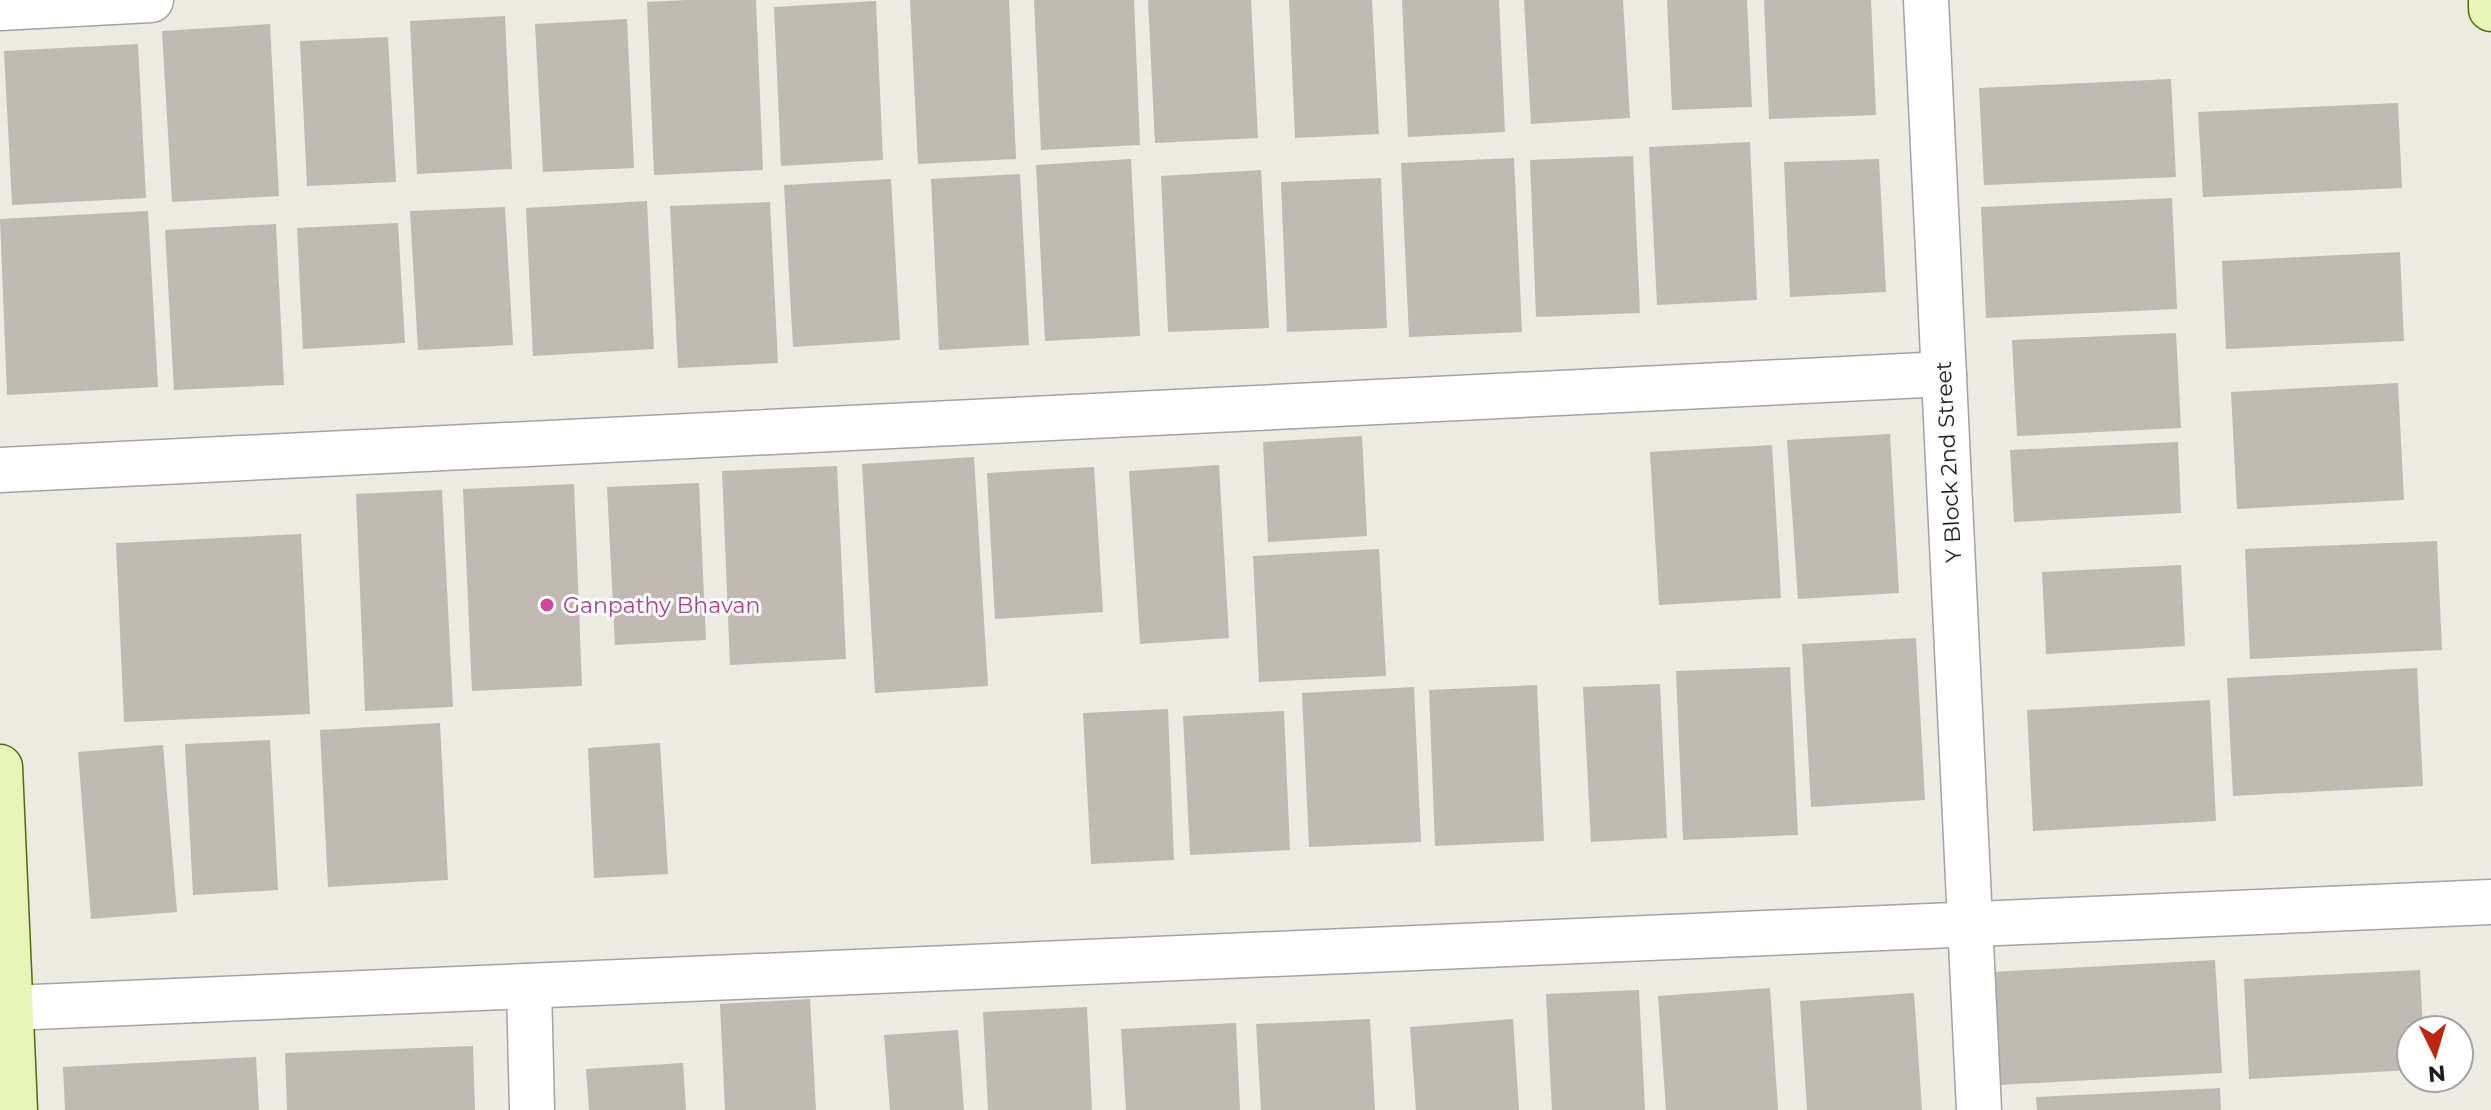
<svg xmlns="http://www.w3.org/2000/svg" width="2491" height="1110" font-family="Montserrat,sans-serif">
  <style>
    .building { fill: #c1bab2 }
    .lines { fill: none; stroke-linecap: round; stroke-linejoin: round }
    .street-casing { stroke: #a3a3a3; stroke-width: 47 }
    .secondary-casing { stroke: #526b0b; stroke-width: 47 }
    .street { stroke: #fff; stroke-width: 44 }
    .secondary { stroke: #e9f5b8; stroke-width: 44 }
    .hotel-dot { fill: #d1479c; stroke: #fff; stroke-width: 3 }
    .labels { text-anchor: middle; stroke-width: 6; stroke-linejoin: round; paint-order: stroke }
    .street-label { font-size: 22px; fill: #1c1c1c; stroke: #fff }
    .hotel-label { font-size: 22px; fill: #b23c85; stroke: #fff; text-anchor: start }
  </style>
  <rect width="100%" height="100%" fill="#edebe2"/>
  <g class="building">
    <polygon points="687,0 756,0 763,170 654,175 647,2"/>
    <polygon points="910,0 1009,0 1016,159 918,164"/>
    <polygon points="1034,0 1134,0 1140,145 1041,150"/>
    <polygon points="1148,0 1251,0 1258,138 1155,143"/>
    <polygon points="1289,0 1372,0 1379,134 1295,138"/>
    <polygon points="1402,0 1499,0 1505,132 1408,137"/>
    <polygon points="1524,0 1623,0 1630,118 1531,124"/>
    <polygon points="1667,0 1747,0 1752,107 1672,110"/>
    <polygon points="1764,0 1871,0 1876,115 1769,119"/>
    <polygon points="876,1 883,160 781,166 774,7"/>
    <polygon points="505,16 512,169 417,174 410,21"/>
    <polygon points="627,19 634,168 543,172 535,24"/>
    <polygon points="270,24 279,196 172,202 162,31"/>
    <polygon points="388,37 396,182 307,186 300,41"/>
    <polygon points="138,44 146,198 12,205 4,51"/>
    <polygon points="2171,79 2176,177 1984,185 1979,88"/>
    <polygon points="2398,103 2402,188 2203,197 2198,112"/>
    <polygon points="1750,142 1757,300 1657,305 1649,147"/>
    <polygon points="1633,156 1640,313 1536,317 1530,160"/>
    <polygon points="1514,158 1522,332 1409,337 1401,163"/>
    <polygon points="1131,159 1140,336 1045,341 1036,165"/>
    <polygon points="1879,159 1886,292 1790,297 1784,162"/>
    <polygon points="1261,170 1269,328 1168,332 1161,176"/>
    <polygon points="1020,174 1029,345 939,350 931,179"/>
    <polygon points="1381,178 1387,328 1287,332 1281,182"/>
    <polygon points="891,179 900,340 793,347 784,185"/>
    <polygon points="2172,198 2177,309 1986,318 1981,207"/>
    <polygon points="647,201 654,349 533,356 526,208"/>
    <polygon points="770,202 778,363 678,368 670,206"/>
    <polygon points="505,207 513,345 418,350 410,211"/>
    <polygon points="148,211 158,387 7,395 0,219"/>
    <polygon points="398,223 405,343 303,349 297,228"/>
    <polygon points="276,224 284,385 174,390 165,230"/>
    <polygon points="2400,252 2404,341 2226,349 2222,261"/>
    <polygon points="2176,333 2181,428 2017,436 2012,340"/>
    <polygon points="2398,383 2404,500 2237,509 2231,392"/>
    <polygon points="1890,434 1899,593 1798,599 1787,440"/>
    <polygon points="1362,436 1367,536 1268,542 1263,442"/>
    <polygon points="2178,442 2181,513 2014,522 2010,450"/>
    <polygon points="1772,445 1781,598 1659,605 1650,452"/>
    <polygon points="974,457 988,686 875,693 862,464"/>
    <polygon points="1219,465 1229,638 1140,644 1129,471"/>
    <polygon points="837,466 846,659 730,665 722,471"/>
    <polygon points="1094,467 1103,612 995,619 987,473"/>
    <polygon points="699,483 706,640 615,645 607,487"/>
    <polygon points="574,484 582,686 472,691 463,489"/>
    <polygon points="442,490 453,707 365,711 356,494"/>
    <polygon points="301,534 310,714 124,722 116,543"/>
    <polygon points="2437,541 2442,650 2250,659 2245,549"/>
    <polygon points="1379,549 1386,676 1259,682 1253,556"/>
    <polygon points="2181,565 2185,646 2046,654 2042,572"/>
    <polygon points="1916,638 1925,800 1811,807 1802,644"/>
    <polygon points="1790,667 1798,835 1683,840 1676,671"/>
    <polygon points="2417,668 2423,786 2233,796 2227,678"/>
    <polygon points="1660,684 1667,838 1591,842 1583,687"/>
    <polygon points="1537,685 1544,841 1435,846 1429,690"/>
    <polygon points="1414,687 1421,842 1309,847 1302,693"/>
    <polygon points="2210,700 2216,821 2033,831 2027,710"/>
    <polygon points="1168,709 1174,860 1091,864 1083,713"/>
    <polygon points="1284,711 1290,850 1190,855 1183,716"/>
    <polygon points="440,723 448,880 328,887 320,730"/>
    <polygon points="270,740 278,890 193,895 185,744"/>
    <polygon points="660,743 668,874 594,878 588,748"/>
    <polygon points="163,745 177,912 91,919 78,752"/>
    <polygon points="2215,960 2222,1073 1999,1085 1993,972"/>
    <polygon points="2420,970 2423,1030 2411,1030 2411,1070 2249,1079 2244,979"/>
    <polygon points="1770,988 1778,1110 1666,1110 1658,996"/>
    <polygon points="1639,990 1645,1110 1552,1110 1546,994"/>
    <polygon points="1914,993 1922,1110 1807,1110 1800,1001"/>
    <polygon points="810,999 816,1110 725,1110 720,1004"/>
    <polygon points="1087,1007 1092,1110 988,1110 983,1012"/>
    <polygon points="1370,1019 1375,1110 1261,1110 1256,1024"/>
    <polygon points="1513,1019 1519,1110 1416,1110 1410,1027"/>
    <polygon points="1236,1023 1240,1110 1126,1110 1121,1029"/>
    <polygon points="958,1030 964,1110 890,1110 884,1035"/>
    <polygon points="473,1046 475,1110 287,1110 285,1053"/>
    <polygon points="256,1057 259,1110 65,1110 63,1067"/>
    <polygon points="683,1063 686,1110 589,1110 586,1069"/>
    <polygon points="2220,1088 2221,1110 2037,1110 2036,1097"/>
  </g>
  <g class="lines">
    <g class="street-casing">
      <g id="street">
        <polyline points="1926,0 1979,1110"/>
        <polyline points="0,8 151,0"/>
        <polyline points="0,470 1944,374"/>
        <polyline points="529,986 532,1110"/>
        <polyline points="11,1008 2491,902"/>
      </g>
    </g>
    <g class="secondary-casing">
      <g id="secondary">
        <polyline points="2491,0 2491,9"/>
        <polyline points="0,767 15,1110"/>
      </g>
    </g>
    <use href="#street" class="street"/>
    <use href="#secondary" class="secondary"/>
  </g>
  <circle class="hotel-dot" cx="547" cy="605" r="8"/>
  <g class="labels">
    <g class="street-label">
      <text transform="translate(1948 462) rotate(-93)" y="8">Y Block 2nd Street</text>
    </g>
    <g class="hotel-label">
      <text x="563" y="613">Ganpathy Bhavan</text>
    </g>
  </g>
  <g transform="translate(2435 1054) rotate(175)"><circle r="38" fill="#ffffff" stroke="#a4a4a4" stroke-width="2"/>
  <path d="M0-6L14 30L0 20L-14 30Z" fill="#bc260c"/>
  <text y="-12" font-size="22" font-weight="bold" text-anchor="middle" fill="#1c1c1c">N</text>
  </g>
</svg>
